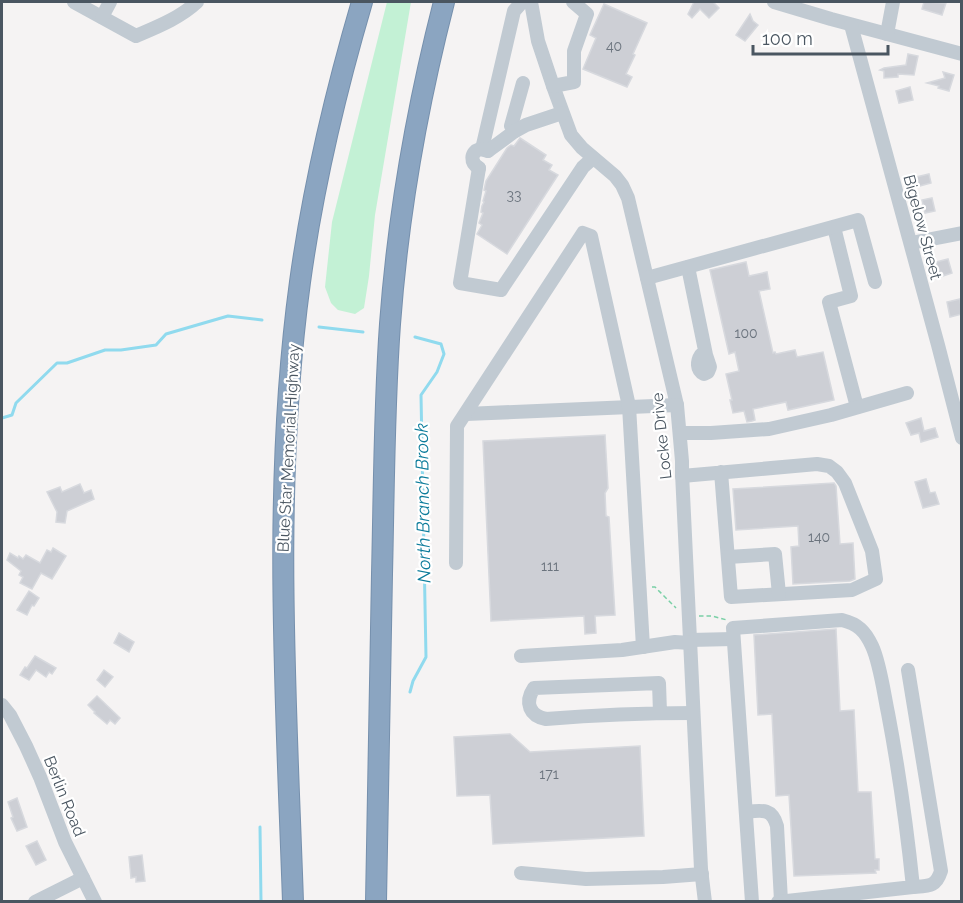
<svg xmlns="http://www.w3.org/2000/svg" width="963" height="903" font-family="Raleway,sans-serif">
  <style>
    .green { fill: #c3f1d5 }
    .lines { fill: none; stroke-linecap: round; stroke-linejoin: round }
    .stream { stroke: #90daee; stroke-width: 3 }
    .building { fill: #cdcfd5; stroke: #d7d9de; stroke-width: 1.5 }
    .highway-casing { stroke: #7690ad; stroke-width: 22 }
    .path { stroke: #7ad0a6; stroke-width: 1.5; stroke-dasharray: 4.5 3; stroke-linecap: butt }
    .minor { stroke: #c1cad2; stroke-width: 14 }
    .highway { stroke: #8ba5c1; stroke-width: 20 }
    .labels { text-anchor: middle; stroke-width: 4.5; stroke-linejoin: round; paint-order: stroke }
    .number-label { font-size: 14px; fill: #6b747e }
    .street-label { font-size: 16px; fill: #4a5661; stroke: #fff }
    .water-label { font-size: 18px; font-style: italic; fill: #0c7c9b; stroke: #fff }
  </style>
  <rect width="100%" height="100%" fill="#f5f3f3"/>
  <polygon class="green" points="387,2 411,2 375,215 369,276 364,308 355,314 338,310 331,303 325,287 332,222"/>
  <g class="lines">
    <g class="stream">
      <polyline points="319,327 363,332"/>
      <polyline points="2,418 12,415 16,403 57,363 67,363 105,350 121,350 156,345 166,334 228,316 262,320"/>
      <polyline points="410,692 413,681 426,657 421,395 437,372 444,354 441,344 415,337"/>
      <polyline points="260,827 261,902"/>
    </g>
  </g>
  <g class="building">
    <polygon points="693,2 713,2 719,8 709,18 700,9 692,18 688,14 694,2"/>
    <polygon points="924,2 946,3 942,15 922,9"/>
    <polygon points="604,4 647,23 633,54 635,55 626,74 632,77 627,87 583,69 596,38 590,35"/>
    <polygon points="750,14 753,21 758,25 745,41 736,35"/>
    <polygon points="908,54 918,56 914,75 898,74 898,77 884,78 884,71 880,70 884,68 906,65"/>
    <polygon points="943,72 954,75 949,91 938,88 939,86 927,83 945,78"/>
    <polygon points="910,87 913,100 899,103 896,91"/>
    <polygon points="520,138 546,155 543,160 552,165 549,170 558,175 507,254 477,234 482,225 479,223 483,213 481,212 482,206 484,202 483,201 486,191 484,190 486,181 507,148 511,145 514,146"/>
    <polygon points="929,174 931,183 916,187 914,180 917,179 916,177"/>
    <polygon points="932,198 935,211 925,213 922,200"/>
    <polygon points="948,259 952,273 940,277 936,262"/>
    <polygon points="746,262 749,276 767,272 770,289 759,291 773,353 775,352 776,354 795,350 797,357 823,352 834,400 788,410 786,402 753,409 755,420 752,421 747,422 744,411 733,413 730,400 732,400 726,374 739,371 735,352 729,354 710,270"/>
    <polygon points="960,299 962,314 950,317 947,302"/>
    <polygon points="921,418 924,431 935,428 938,437 921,442 919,433 911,435 906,423"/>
    <polygon points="605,435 608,488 605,493 606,516 609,517 615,615 595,616 596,633 585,634 584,616 491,621 483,441"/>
    <polygon points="926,479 930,493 935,492 939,504 923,508 915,482"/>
    <polygon points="834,483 836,486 840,544 853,543 855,579 850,581 793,584 791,547 799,546 798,526 736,530 733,489"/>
    <polygon points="80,484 84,493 91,490 94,499 67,511 65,523 56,522 57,512 47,492 60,487 62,492"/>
    <polygon points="53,548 66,556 52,579 41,573 32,589 20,583 23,577 19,575 21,571 7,560 10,553 18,558 19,556 23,559 26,555 40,563 47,550 51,552"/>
    <polygon points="29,591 39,598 34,606 32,605 27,615 17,610"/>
    <polygon points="836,629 840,711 854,710 858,792 871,792 875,859 879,859 879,870 875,870 876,873 794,876 789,795 776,796 772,714 758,715 754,635"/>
    <polygon points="119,633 134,642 129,652 114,643"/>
    <polygon points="35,656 56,668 52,674 49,672 46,677 36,670 29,680 20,675 25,667 27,668"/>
    <polygon points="104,670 113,677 105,687 97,680"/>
    <polygon points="97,696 120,718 115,724 110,720 107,724 94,713 95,712 88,705"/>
    <polygon points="510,734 530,752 640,746 644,836 493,844 490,795 457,796 454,737"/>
    <polygon points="17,798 27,827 17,831 11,818 13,817 8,802"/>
    <polygon points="37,841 46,860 36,865 26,846"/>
    <polygon points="142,855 145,881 136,882 136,877 131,878 129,857"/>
  </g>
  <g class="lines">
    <g class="highway-casing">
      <g id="highway">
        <path d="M293 902C286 695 272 487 300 282 313 187 335 94 362 2"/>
        <path d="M376 902C378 792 380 683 382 574 384 491 384 407 390 324 398 215 417 107 444 2"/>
      </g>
    </g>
    <g class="path">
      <polyline points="652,587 655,587 676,608"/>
      <polyline points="699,616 712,616 727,620"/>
    </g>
    <g class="minor">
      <path d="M74 2 136 36C157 27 180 18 197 2"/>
      <polyline points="531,2 538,41 553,86 571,135 582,148 615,176 622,185 628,198 677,405 682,461 682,473 701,869 705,902"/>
      <polyline points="774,2 831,19 962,54"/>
      <polyline points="102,17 110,2"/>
      <polyline points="851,25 938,345 962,438"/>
      <polyline points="887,34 893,2"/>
      <polyline points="553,86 574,82 574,51 587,14 573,2"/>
      <polyline points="515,131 511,126 523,83"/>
      <polyline points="482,149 514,11 522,2"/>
      <polyline points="488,151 515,131 526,125 562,113"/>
      <polyline points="479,168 460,283 501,290 583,167 593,158"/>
      <path d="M479 168C470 163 470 152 480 149L488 151"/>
      <polyline points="834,227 851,296 829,302 857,407"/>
      <polyline points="911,243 962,233"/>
      <path d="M688 267 706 355 710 367 708 372 704 374C696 370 697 361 701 355H706"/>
      <polyline points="647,278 858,220 875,282"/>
      <polyline points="466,414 677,405"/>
      <polyline points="680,433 711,433 769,429 831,415 907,393"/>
      <polyline points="682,476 817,464 829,466 837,472 845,483 872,551 876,579 852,590 731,597 721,472"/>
      <polyline points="728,557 775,554 779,594"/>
      <polyline points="456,563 457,426 583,233 591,236 629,406 643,647"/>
      <polyline points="690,640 733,639"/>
      <polyline points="521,656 622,650 675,642 690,643"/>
      <path d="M908 670 941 871C936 887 929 886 913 887"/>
      <polyline points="2,705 10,715 26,746 40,777 65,842 95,902"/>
      <path d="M660 713 659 683 534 688C524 703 530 716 546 719 595 715 644 713 693 713"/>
      <path d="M746 812C762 810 772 808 777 826L781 901"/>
      <polyline points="521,873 586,879 663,877 702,874"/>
      <polyline points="35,902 83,878"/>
      <path d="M752 902 733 628 842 620C858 624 865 631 872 646 880 663 884 694 888 713 899 771 907 829 913 887L778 902"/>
    </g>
    <use href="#highway" class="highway"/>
  </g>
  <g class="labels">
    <g class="number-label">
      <text x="614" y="51">40</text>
      <text x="514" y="200">33</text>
      <text x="746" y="338">100</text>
      <text x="819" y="542">140</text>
      <text x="550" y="571">111</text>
      <text x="549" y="779">171</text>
    </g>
    <g class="street-label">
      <text transform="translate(923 227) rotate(75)" y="6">Bigelow Street</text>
      <text transform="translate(661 436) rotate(-96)" y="6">Locke Drive</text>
      <text transform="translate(288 448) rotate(-87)" y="6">Blue Star Memorial Highway</text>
      <text transform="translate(65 796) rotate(68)" y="6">Berlin Road</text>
    </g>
    <g class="water-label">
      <text transform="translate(423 503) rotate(-91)" y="6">North Branch Brook</text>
    </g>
  </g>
  <rect width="963" height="903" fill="none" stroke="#4a5661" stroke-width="6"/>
  <path d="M753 45v9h135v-9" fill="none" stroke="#4a5661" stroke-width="3"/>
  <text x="762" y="45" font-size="18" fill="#4a5661" stroke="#ffffff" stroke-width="4.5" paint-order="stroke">100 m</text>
</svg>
